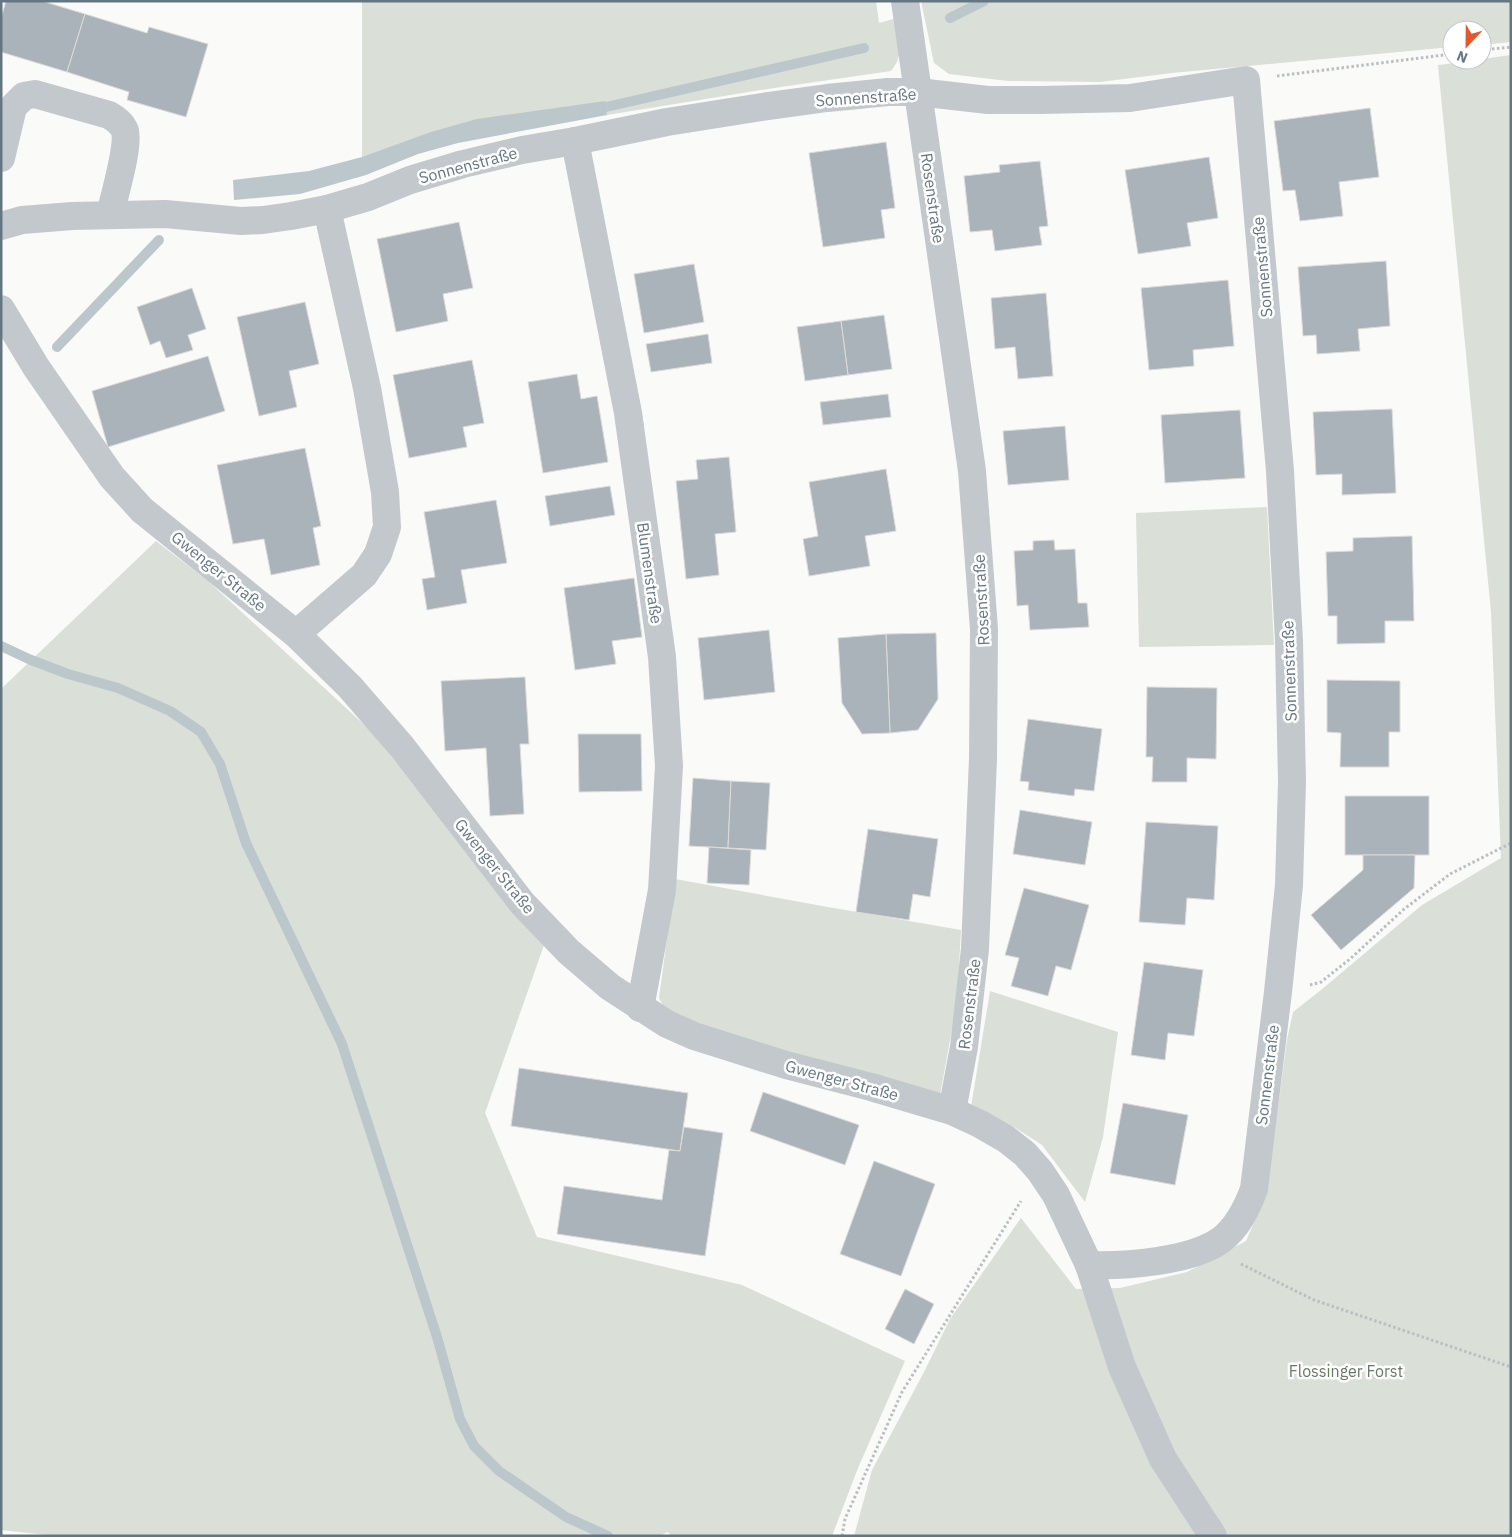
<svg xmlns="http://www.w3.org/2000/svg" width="1512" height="1537" font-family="'IBM Plex Sans',sans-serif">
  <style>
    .green { fill: #dadfd7 }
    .water { fill: #bbc7cb }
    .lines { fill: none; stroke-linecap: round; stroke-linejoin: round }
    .stream { stroke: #bbc7cb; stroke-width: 10 }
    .building { fill: #aab3b9; stroke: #dcdcda }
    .path { stroke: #bbbfc2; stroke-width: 3; stroke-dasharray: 2.5 2.5; stroke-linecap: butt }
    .minor { stroke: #c3c8cc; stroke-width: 28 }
    .labels { text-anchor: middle; stroke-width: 5; stroke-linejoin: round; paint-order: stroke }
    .street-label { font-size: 16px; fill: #657683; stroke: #fff }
    .park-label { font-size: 16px; fill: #687a64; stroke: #fff }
  </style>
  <rect width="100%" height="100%" fill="#fafaf8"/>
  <g class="green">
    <path d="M362 1H876L879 23 897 18C899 40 905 54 891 71L774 88 607 115 605 102 362 157Z"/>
    <polygon points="921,1 1511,1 1511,42 1482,45 1482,30 1452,30 1452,47 1172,73 1100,82 1008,81 949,74 934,63"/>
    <polygon points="1511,55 1511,1536 854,1536 872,1470 925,1370 950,1319 1021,1218 1076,1289 1120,1288 1187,1272 1246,1241 1256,1218 1270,1167 1287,1040 1293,1012 1321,990 1422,905 1501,858 1491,612 1438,65 1482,60 1482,59"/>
    <polygon points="1267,507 1274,645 1139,647 1136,513"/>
    <polygon points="156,541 208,581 371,731 544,945 485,1113 537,1237 742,1285 905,1361 858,1468 832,1536 671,1536 668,1532 659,1536 56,1536 1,1530 1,689"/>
    <polygon points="675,879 822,906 961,930 957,1002 940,1095 761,1048 682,1018 663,1006 659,998"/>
    <polygon points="990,991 1118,1032 1103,1137 1085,1202 1042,1145 1014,1127 971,1107"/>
  </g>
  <polygon class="water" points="605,101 607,115 458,143 418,154 366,175 300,194 234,200 233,180 309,171 362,157 431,132 477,119"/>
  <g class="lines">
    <g class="stream">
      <polyline points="950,18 984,1"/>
      <polyline points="606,107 864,48"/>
      <polyline points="57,347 159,240"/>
      <polyline points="1,646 31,660 68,674 118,688 170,711 201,732 220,764 246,843 342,1044 437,1337 460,1419 474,1446 499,1471 566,1517 608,1536"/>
    </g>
  </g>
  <g class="building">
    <polygon points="6,1 42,1 85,14 67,72 1,52 1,18"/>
    <polygon points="85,14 147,33 149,27 208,44 186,117 127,100 129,92 67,72"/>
    <polygon points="1370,108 1379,177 1339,182 1343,216 1300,221 1295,190 1283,191 1274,121"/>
    <polygon points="886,142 895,208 881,210 885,238 823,247 809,153"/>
    <polygon points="1209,157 1218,218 1187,223 1191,246 1138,254 1125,170"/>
    <polygon points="1040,161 1048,226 1039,227 1042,245 995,251 992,230 970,232 964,176 1000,172 999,165"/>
    <polygon points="459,222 473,288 443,294 448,321 396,332 377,239"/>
    <polygon points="1386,261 1390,326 1358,329 1360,351 1317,354 1316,335 1303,336 1298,267"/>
    <polygon points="694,264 704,322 644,333 634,274"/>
    <polygon points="1228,280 1234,346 1193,350 1194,366 1149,370 1141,288"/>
    <polygon points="192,288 206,329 188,335 193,350 166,358 160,341 150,345 137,307"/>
    <polygon points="1046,293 1053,376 1018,379 1015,347 995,349 991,298"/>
    <polygon points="305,302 319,364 289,371 297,407 259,416 237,317"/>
    <polygon points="884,315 892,369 848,375 841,321"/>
    <polygon points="841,321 848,375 805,381 797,327"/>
    <polygon points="708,334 712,363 651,372 646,344"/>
    <polygon points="208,356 225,411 108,447 92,391"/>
    <polygon points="472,360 484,423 463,427 467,447 409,458 393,375"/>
    <polygon points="577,374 581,399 597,396 608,462 543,473 528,382"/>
    <polygon points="888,394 891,417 823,425 820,402"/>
    <polygon points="1392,409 1396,493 1342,495 1342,474 1316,475 1313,412"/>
    <polygon points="1240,410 1245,478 1165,483 1161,415"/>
    <polygon points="1065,426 1069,480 1008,485 1003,431"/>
    <polygon points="305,448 321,526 313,528 320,565 271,575 264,539 233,544 217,465"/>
    <polygon points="729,457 736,532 715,534 719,575 686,579 676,481 698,479 696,460"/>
    <polygon points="886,469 896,531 865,536 870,566 809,576 803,539 818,536 809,482"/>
    <polygon points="610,486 615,515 550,526 545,496"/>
    <polygon points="496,500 507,563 461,570 467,603 427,610 422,579 435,577 424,512"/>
    <polygon points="1412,536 1414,621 1385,621 1385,643 1337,644 1337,616 1328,616 1326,552 1353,551 1353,538"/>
    <polygon points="1054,540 1055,550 1075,549 1078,603 1087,603 1089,627 1030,630 1028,605 1017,606 1014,551 1033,550 1033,541"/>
    <polygon points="634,578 642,637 612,641 616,664 575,670 564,588"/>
    <polygon points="769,630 775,692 704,700 698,638"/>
    <polygon points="936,633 938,699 918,730 890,733 886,634"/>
    <polygon points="886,634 890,733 862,734 842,703 838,638"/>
    <polygon points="525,677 529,744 520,744 524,814 490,816 486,748 445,751 441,681"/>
    <polygon points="1327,680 1400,681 1400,732 1389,732 1389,767 1340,767 1341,733 1327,732"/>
    <polygon points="1147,687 1217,688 1216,759 1187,758 1187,782 1152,782 1153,757 1146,757"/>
    <polygon points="1028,719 1102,729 1094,791 1075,789 1074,796 1028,790 1029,782 1020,781"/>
    <polygon points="578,734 641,734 642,791 579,792"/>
    <polygon points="693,778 731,781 728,848 689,846"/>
    <polygon points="731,781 770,783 766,850 728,848"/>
    <rect x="1345" y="796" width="84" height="59"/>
    <polygon points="1020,810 1092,822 1085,865 1013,854"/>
    <polygon points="1146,822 1218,826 1214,900 1187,898 1185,925 1139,922"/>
    <polygon points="868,829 938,839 930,897 913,894 909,920 856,912"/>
    <polygon points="709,847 751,850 749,885 707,883"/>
    <polygon points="1363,855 1415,855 1414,888 1341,950 1311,915 1363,870"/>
    <polygon points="1024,888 1089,905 1071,970 1056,966 1048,996 1011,986 1019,958 1005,955"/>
    <polygon points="1144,962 1203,970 1194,1036 1168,1033 1165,1060 1131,1055"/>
    <polygon points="519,1068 688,1093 680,1151 511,1126"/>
    <polygon points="763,1092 859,1125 845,1165 750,1131"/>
    <polygon points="1123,1103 1188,1115 1175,1185 1110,1173"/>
    <polygon points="684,1127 723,1133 705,1256 557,1234 564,1186 662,1200 669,1150 680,1151"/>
    <polygon points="874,1161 935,1184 901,1276 840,1254"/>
    <polygon points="905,1289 934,1304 914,1344 885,1329"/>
  </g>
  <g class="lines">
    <g class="path">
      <polyline points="1482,50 1511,47"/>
      <polyline points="1277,76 1452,54"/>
      <polyline points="1310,985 1321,982 1350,959 1403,910 1450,874 1511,843"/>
      <polyline points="1241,1264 1314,1300 1511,1367"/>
      <polyline points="842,1536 845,1519 902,1392 1021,1201"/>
    </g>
    <g class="minor">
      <polyline points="905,1 972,471 984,629 983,759 975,949 964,1047 952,1111"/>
      <polyline points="575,141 628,413 662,657 669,766 662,890 640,1008"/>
      <path d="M1 158 13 107 24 96 35 94 109 115C116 119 122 123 125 131 129 148 114 196 110 215"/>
      <path d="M1 226 22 220 72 216 165 214 241 221 263 220 291 216 327 209 368 197 410 180 463 164 522 150 575 141 667 122 762 107 827 98 888 92H918L988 100H1041L1130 98 1246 80 1280 471 1289 641 1292 782 1289 885 1278 992 1254 1189C1247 1208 1238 1227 1221 1240 1190 1262 1125 1266 1089 1265"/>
      <polyline points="1,309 36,367 112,477 142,510 296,634 350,687 402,747 522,903 569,952 610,987 667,1024 694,1036 786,1065 871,1087 952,1111 980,1124 1006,1139 1025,1154 1040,1171 1056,1195 1089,1265 1122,1367 1163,1459 1213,1536"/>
      <polyline points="296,634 364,575 378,554 387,527 385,492 367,388 327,209"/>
    </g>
  </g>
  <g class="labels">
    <g class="street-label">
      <text transform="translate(866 97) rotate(-4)" y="6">Sonnenstraße</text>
      <text transform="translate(468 165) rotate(-15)" y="6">Sonnenstraße</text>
      <text transform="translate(933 198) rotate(82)" y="6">Rosenstraße</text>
      <text transform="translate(1262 267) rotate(-95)" y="6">Sonnenstraße</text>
      <text transform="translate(219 571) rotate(39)" y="6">Gwenger Straße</text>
      <text transform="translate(650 573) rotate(82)" y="6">Blumenstraße</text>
      <text transform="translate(981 600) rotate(-93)" y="6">Rosenstraße</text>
      <text transform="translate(1289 671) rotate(-92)" y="6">Sonnenstraße</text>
      <text transform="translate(495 866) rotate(51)" y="6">Gwenger Straße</text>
      <text transform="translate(969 1004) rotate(-83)" y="6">Rosenstraße</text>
      <text transform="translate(1267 1075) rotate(-83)" y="6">Sonnenstraße</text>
      <text transform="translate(842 1080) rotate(15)" y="6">Gwenger Straße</text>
    </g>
    <g class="park-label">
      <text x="1346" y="1377">Flossinger Forst</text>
    </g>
  </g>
  <rect width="1512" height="1537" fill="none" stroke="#657683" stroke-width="5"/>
  <g transform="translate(1467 45) rotate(202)"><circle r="24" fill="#ffffff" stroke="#c1c8cd"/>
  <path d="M0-4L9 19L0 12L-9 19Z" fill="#e4572e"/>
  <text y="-8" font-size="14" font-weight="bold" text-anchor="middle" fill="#657683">N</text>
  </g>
</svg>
